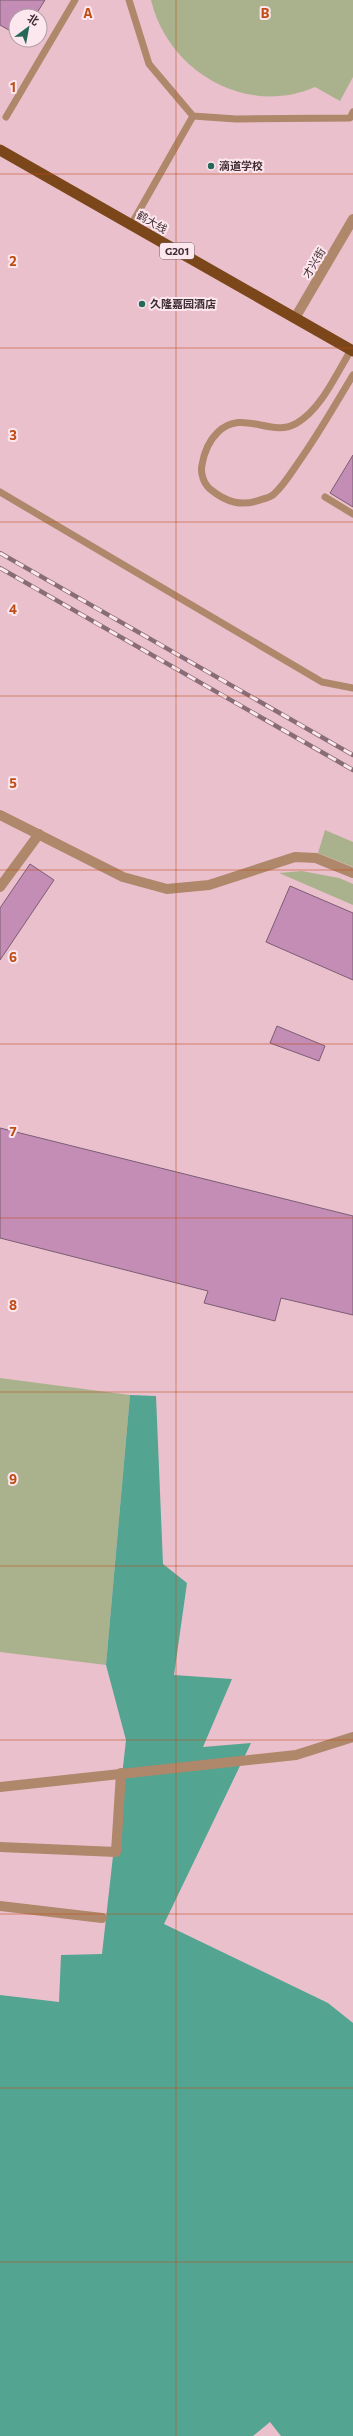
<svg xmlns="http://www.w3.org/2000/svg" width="353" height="2436" font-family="Commissioner,'Noto Sans SC',sans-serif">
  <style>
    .green { fill: #aab28d }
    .water { fill: #54a492 }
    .building { fill: #c48db5; stroke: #7b5d73 }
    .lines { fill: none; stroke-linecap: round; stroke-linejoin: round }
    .service { stroke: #af876a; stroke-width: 7 }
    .minor { stroke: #af876a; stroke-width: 10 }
    .tertiary { stroke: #af876a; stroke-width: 10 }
    .trunk { stroke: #7b461a; stroke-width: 11 }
    .rail-casing { stroke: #896d76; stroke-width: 4.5 }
    .rail { stroke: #fde7ee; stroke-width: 3; stroke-dasharray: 9; stroke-linecap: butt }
    .grid { fill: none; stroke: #be4e16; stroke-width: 1; stroke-opacity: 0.55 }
    .poi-dot { fill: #24685a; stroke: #fde7ee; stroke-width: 1.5 }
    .labels { text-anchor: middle; stroke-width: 4; stroke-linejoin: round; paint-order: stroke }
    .shield { fill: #fde7ee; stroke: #78666c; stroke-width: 1 }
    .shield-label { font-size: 10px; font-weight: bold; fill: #3f2e34 }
    .poi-label { font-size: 11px; font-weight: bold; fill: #3f2e34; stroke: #fde7ee; text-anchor: start }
    .street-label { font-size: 11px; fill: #3f2e34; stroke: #fde7ee }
    .grid-label { font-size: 13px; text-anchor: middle; font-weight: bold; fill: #be4e16; stroke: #fde7ee; stroke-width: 4; stroke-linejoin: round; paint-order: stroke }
  </style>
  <rect width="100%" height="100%" fill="#eac0cd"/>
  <g class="green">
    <path d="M151 0H353V77L340 101 315 87C247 117 168 72 151 0Z"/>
    <polygon points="325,830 353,842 353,867 318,853"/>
    <polygon points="302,871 339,878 353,884 353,905 279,873"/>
    <polygon points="0,1378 130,1395 106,1665 0,1652"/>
  </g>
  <polygon class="water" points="130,1395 156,1396 163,1564 187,1583 174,1675 232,1679 203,1747 251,1743 164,1924 328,2003 353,2023 353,2436 281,2436 270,2422 253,2436 0,2436 0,1995 59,2002 61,1955 102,1954 126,1740 106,1665"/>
  <g class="building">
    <polygon points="0,0 45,0 35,16 16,16 16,34 0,25"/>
    <polygon points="353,455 353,507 330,493"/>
    <polygon points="30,864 54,880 0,960 0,908"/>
    <polygon points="290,886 353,913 353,980 266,942"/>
    <polygon points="277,1026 325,1046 319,1061 270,1043"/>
    <polygon points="0,1128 353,1216 353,1315 281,1298 275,1321 204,1303 208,1291 0,1238"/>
  </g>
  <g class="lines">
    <g class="service">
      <polyline points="129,0 149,64 193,116 236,119 350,118 353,112"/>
      <polyline points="6,117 75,0"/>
      <polyline points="131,225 193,116"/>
      <path d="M351 350C336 374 322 408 297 423 271 439 242 407 217 433 208 442 204 453 202 465 200 473 204 484 210 489 227 503 242 507 263 499 267 498 271 497 274 494 284 485 291 473 298 463 318 435 335 405 353 375"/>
      <polyline points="0,492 322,682 353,688"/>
      <polyline points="325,497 353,514"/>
    </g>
    <g class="minor">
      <polyline points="0,887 39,834"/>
      <polyline points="0,1787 296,1755 353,1737"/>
      <polyline points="0,1847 116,1852 121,1773"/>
      <polyline points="0,1906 102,1918"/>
    </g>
    <g class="tertiary">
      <polyline points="295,318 353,219"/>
      <polyline points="0,815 123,877 167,889 209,885 295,857 316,858 353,873"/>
    </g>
    <polyline class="trunk" points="0,150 353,351"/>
    <g class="rail-casing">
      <g id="rail">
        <polyline points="0,553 353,755"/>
        <polyline points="0,568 353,770"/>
      </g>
    </g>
    <use href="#rail" class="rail"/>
  </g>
  <path class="grid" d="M176 0V2436M0 174H353M0 348H353M0 522H353M0 696H353M0 870H353M0 1044H353M0 1218H353M0 1392H353M0 1566H353M0 1740H353M0 1914H353M0 2088H353M0 2262H353"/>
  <g class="poi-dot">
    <circle cx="211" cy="166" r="4"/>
    <circle cx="142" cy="304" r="4"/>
  </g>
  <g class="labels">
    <rect class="shield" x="160" y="243" width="34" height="16" rx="3"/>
    <g class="shield-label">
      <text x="177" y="255">G201</text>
    </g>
    <g class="poi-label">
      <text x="219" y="170">滴道学校</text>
      <text x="150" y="308">久隆嘉园酒店</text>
    </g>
    <g class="street-label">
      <text transform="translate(152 222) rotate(30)" y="4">鹤大线</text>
      <text transform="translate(314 263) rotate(-59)" y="4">才兴街</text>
    </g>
  </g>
  <g class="grid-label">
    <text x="88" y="18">A</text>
    <text x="265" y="18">B</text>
    <text x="13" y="92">1</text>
    <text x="13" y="266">2</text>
    <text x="13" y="440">3</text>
    <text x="13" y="614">4</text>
    <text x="13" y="788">5</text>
    <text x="13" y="962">6</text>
    <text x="13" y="1136">7</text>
    <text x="13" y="1310">8</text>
    <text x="13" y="1484">9</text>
  </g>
  <g transform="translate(28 28) rotate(32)"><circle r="19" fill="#fde7ee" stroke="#b19da4"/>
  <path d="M0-3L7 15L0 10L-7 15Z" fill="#24685a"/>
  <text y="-6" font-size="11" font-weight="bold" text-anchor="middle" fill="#3f2e34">北</text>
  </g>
</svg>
